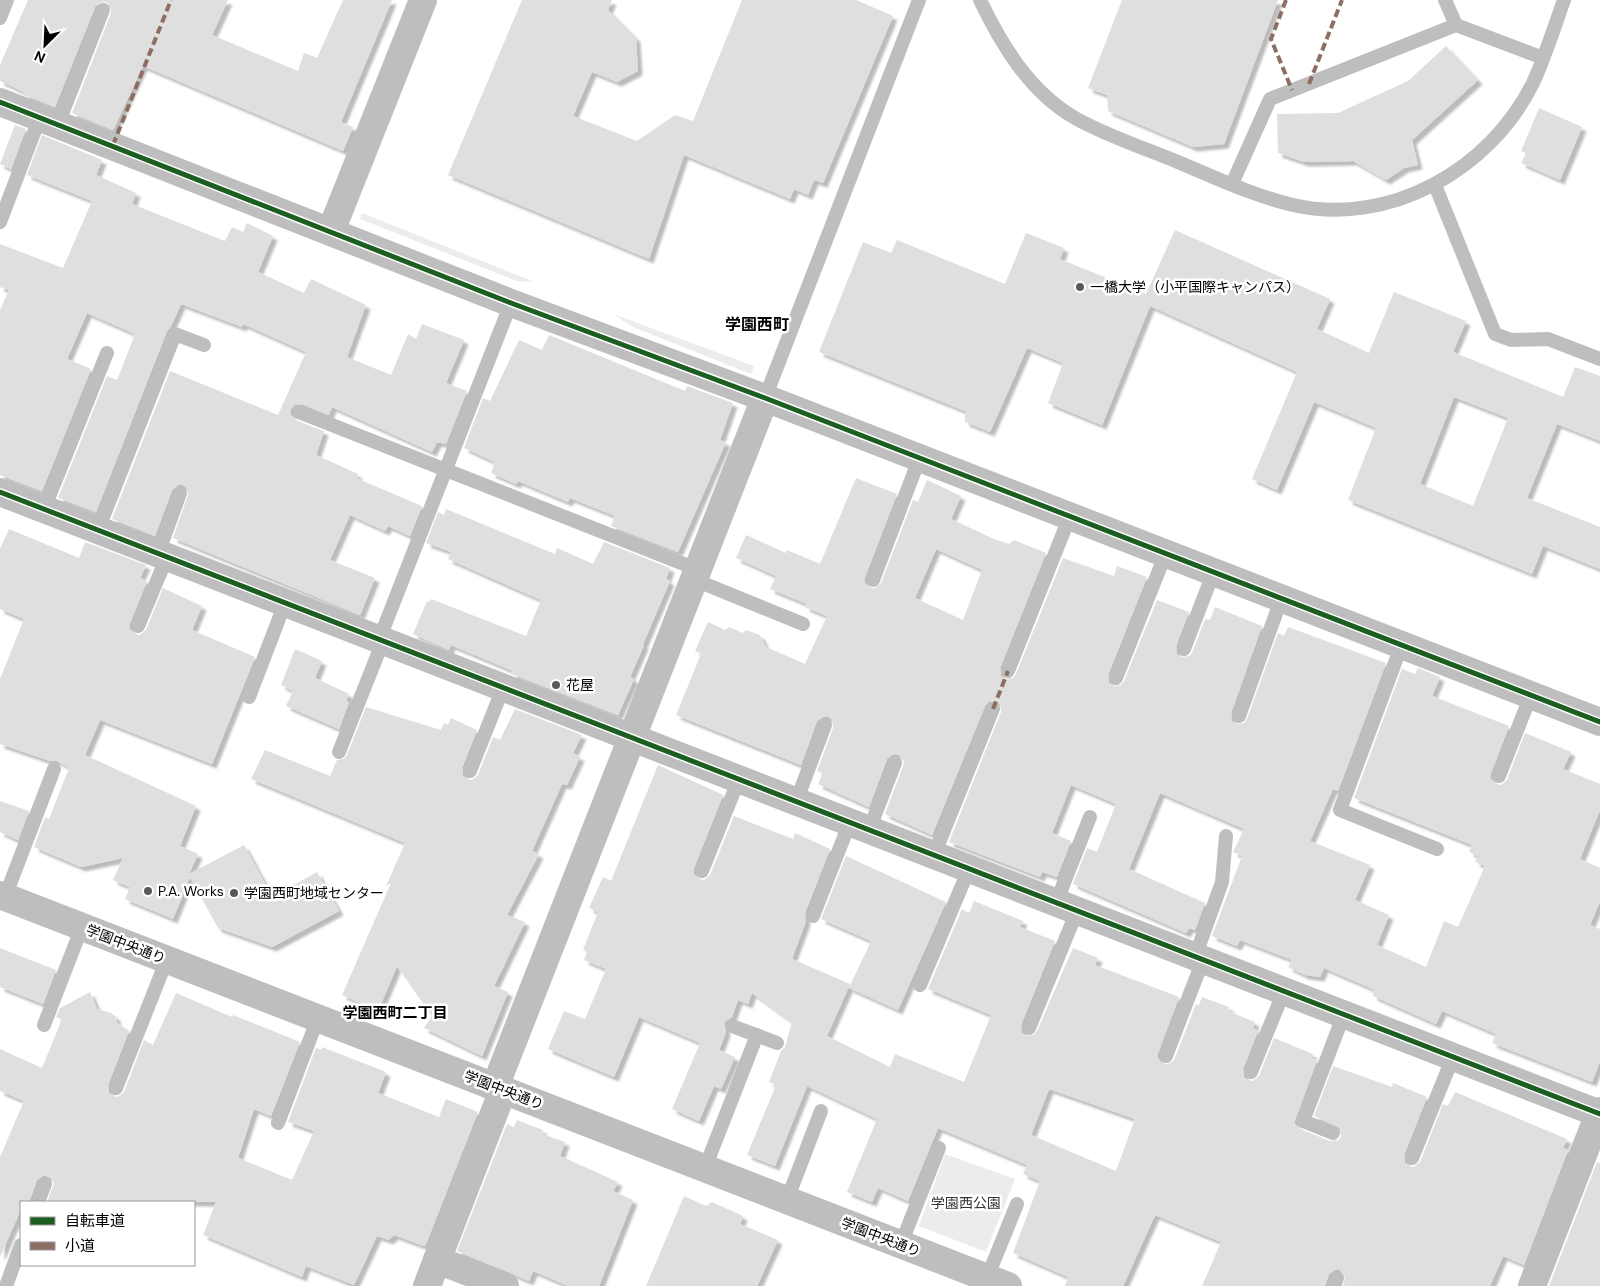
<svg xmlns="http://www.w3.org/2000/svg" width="1600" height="1286" font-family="'DM Sans','Noto Sans JP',sans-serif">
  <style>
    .green { fill: #ececec }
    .building { fill: #dfdfdf; fill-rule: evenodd; filter: url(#shadow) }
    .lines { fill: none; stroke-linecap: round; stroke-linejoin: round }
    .service { stroke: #bebebe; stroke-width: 14 }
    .minor { stroke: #bebebe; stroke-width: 28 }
    .tertiary { stroke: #bebebe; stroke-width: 28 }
    .quiet { stroke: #8d6e63; stroke-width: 4; stroke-dasharray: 8 4; stroke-linecap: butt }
    .cycleway-casing { stroke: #fff; stroke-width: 8 }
    .cycleway { stroke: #1b5e20; stroke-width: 5 }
    .poi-dot { fill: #595959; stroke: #fff; stroke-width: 2 }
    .labels { text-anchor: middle; stroke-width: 5; stroke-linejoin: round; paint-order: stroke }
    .poi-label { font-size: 14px; fill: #000; stroke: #fff; text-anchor: start }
    .street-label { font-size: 14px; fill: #000; stroke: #fff }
    .park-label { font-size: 14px; fill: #333; stroke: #fff }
    .neighbourhood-label { font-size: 15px; font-weight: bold; fill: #000; stroke: #fff }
    .quarter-label { font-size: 16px; font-weight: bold; fill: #000; stroke: #fff }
  </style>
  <defs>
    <filter id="shadow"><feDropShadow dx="4.5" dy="4.5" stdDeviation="1" flood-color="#0004"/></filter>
  </defs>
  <rect width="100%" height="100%" fill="#fff"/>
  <g class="green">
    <polygon points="362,213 534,282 517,281 360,219"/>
    <polygon points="613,314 754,366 751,374 633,327"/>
    <polygon points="945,1154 1015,1179 986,1252 919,1226"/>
  </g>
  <g class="building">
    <polygon points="28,0 228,0 212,35 298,71 304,53 317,58 343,0 392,0 341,122 353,127 343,151 143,66 113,130 72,113 111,13 110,5 106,2 98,3 95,7 55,107 27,96 22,91 0,81 0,65"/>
    <polygon points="522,0 612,0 608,10 636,38 638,71 617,82 592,72 573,116 637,141 675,115 693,121 742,0 856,0 893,16 823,183 814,180 808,195 794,189 790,199 684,155 649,259 448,175"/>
    <polygon points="1122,0 1278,0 1224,144 1193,147 1108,111 1107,95 1088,88"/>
    <polygon points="1446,46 1478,80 1412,140 1418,165 1404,168 1386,180 1353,161 1304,162 1278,153 1277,114 1338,113 1408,81"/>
    <polygon points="1539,108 1582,127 1560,180 1521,163 1526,153 1521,151"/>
    <polygon points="15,125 26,129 11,169 0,164"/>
    <polygon points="42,135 102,160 96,175 136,193 132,204 225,241 232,227 243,232 247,223 273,236 258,272 304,293 311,279 366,305 347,357 391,375 408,334 416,339 422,324 464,340 446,383 467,391 446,444 437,442 432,452 332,407 329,415 302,404 294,405 291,409 290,414 295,420 324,431 316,455 358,474 356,478 422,506 410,536 388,526 385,531 350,515 330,560 375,578 360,615 173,538 188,495 187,488 183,485 178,485 172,490 155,536 112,519 170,371 278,415 306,352 243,324 242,327 181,304 171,326 167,331 96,512 58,498 107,376 117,380 135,334 87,313 67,359 91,369 42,491 0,475 0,310 9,290 0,287 0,244 63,268 92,201 27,175"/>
    <path d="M1175 230 1330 299 1317 329 1369 353 1394 292 1466 321 1453 352 1563 397 1575 367 1600 376V441L1557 424 1527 498 1600 527V569L1543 546 1532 574 1348 500 1376 428 1314 402 1277 490 1252 479 1297 372 1150 306 1102 425 1048 403 1063 363 1027 348 990 432 965 422V411L819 352 863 242 891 253 897 240 1005 284 1026 233 1064 248 1060 259 1146 294ZM1454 397 1508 418 1473 506 1420 484Z"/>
    <polygon points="549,335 685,391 687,386 733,403 720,440 726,442 678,552 611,526 615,516 570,498 568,502 518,481 516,484 491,473 495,462 464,448 483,398 490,401 519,340 542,350"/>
    <path d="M856 478 897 494 865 577 864 582 869 588H875L881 583 913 500 918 502 927 480 961 496 951 519 994 539 1009 544 1014 540 1046 553 1000 668 1001 676 1005 679 1013 678 1016 674 1063 558 1114 576 1117 566 1147 577 1108 675 1109 683 1113 686 1121 685 1124 681 1157 600 1189 612 1176 646 1177 654 1181 657 1189 656 1192 653 1205 619 1210 620 1215 607 1262 626 1231 713 1232 721 1236 724 1244 723 1247 719 1278 633 1284 636 1288 627 1386 663 1338 791 1333 789 1310 841 1370 865 1355 900 1389 915 1377 945 1426 967 1444 921 1458 927 1485 866 1475 862 1478 856 1469 852 1472 845 1354 798 1402 669 1415 674 1418 668 1440 677 1432 696 1509 726 1491 773 1490 778 1495 784 1501 785 1507 780 1525 733 1571 752 1563 769 1600 784V810L1580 859 1600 868V901L1590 925 1600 929V1061L1592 1082 1492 1043 1496 1034 1442 1011 1436 1024 1373 996V989L1324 968 1320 977 1305 975 1288 967 1292 960 1240 940 1237 946 1212 936 1242 856 1233 852 1234 850 1244 829 1160 793 1129 869 1205 903 1195 930 1189 928 1186 933 1073 884 1087 848 1097 852 1116 804 1071 785 1052 833 1071 841 1057 877 1042 872 1040 877 949 842 1001 712 1000 704 996 701 988 702 985 706 932 835 885 814 903 766 904 761 899 755 893 754 887 759 869 807 818 784 823 773 817 771 833 728 832 720 829 717H823L817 721 801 765 676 715 701 654 695 651 708 622 725 630 729 627 743 633 746 630 760 635 766 647 805 664 827 616 805 607 807 604 770 589 776 576 736 558 746 535 786 553 787 550 820 564ZM936 549 982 570 963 620 915 598Z"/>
    <polygon points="446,509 555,554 557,548 593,564 604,542 670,568 666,579 670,581 643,644 644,645 630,677 634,679 618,715 522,678 512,674 513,671 451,645 449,650 413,634 427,601 429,602 431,599 526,636 541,600 448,559 451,552 426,543 438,512 444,515"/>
    <polygon points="9,529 79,558 85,542 146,565 140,578 147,581 130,623 129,628 134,634 140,635 146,630 163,588 202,606 192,630 255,657 212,764 100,720 85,755 196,806 180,846 198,854 189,874 244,845 272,897 317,872 339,911 272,947 218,928 190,877 173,919 125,899 130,887 113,880 123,858 81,867 34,847 45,817 49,819 69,768 57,761 50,761 0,744 0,679 24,619 0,609 0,549"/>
    <polygon points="295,649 322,661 315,678 349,694 346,701 349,702 339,729 286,706 293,691 281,685"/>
    <polygon points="366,707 441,730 444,723 448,725 451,718 477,730 462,768 463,776 467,779 472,780 478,775 493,737 500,740 515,709 582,735 573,753 580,757 567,785 562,784 532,851 539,854 507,915 525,922 494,986 508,992 482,1056 424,1028 432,1016 397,966 378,1011 342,995 391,883 386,886 405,843 251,779 265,750 330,776 337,760 344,759 347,755"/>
    <path d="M658 765 723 795 694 868 693 873 698 879 704 880 710 875 734 816 793 839 795 833 830 849 805 913 806 921 792 959 850 984 827 1036 890 1067 895 1054 964 1082 991 1015 928 989 962 909 969 913 974 901 1023 921 1020 927 1055 941 1021 1025 1022 1033 1026 1036 1034 1035 1037 1031 1073 948 1098 958 1095 965 1179 997 1158 1053V1058L1162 1064H1168L1174 1060 1196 1004 1199 1005 1202 997 1229 1007 1228 1011 1255 1022 1253 1028 1258 1031 1243 1069 1244 1077 1247 1080 1253 1081 1259 1076 1274 1038 1313 1054 1311 1058 1317 1060 1294 1123 1300 1129 1330 1141 1339 1140 1341 1136 1340 1128 1314 1116 1333 1066 1392 1087 1393 1083 1427 1097 1404 1155 1405 1163 1409 1166 1414 1167 1420 1162 1443 1104 1448 1106 1455 1092 1567 1139 1563 1148 1568 1150 1524 1265 1503 1256 1490 1286H1343L1345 1276 1340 1270 1336 1269 1329 1274 1325 1286H1202L1221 1242 1155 1215 1123 1286H1065L1068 1277 1013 1253 1040 1181 1023 1174 1027 1165 938 1128 908 1201 878 1188 872 1202 847 1192 877 1119 807 1086 775 1166 747 1155 776 1085 769 1082 781 1051 785 1047 792 1022 752 993 748 1004 738 1000 732 1017 724 1022 726 1032 719 1050 735 1057 721 1089 714 1086 699 1121 672 1109 700 1043 639 1017 614 1077 548 1049 564 1011 585 1019 606 969 584 960 587 952 583 950 598 912 589 908 603 877 611 881ZM1049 1089 1135 1119 1116 1171 1031 1135Z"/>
    <polygon points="0,801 29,811 18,840 0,832"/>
    <polygon points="846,856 946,902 898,1010 849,988 871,941 821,919"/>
    <polygon points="0,948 56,970 43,1004 0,987"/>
    <polygon points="90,992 97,1009 111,1013 116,1017 117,1023 129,1031 108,1085 109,1093 113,1096 118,1097 124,1092 144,1040 153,1045 176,993 232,1017 233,1015 300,1042 271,1116 254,1109 238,1158 292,1180 314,1131 288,1122 316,1048 321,1050 322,1047 386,1072 378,1093 439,1117 446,1099 478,1112 426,1244 424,1246 394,1235 389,1240 377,1236 354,1285 306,1266 302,1277 203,1235 216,1202 47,1202 54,1183 51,1178 44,1175 37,1180 29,1202 21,1202 21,1209 0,1257 0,1157 24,1101 0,1091 0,1049 42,1068 62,1019 56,1017 60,1008"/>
    <polygon points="517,1120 543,1130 542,1134 565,1142 560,1156 618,1182 613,1191 633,1200 599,1286 568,1286 533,1271 529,1281 457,1251 507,1124 514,1127"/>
    <polygon points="1597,1162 1600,1163 1600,1286 1549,1286"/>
    <polygon points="684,1196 706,1206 712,1202 743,1216 740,1224 778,1240 757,1286 646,1286"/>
  </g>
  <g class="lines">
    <g class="service">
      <path d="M980 0C1002 46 1030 92 1075 118 1107 136 1144 148 1178 162 1216 178 1254 196 1293 205 1389 227 1490 170 1533 83 1545 57 1554 28 1564 0"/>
      <polyline points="1445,0 1456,25"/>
      <polyline points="0,18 7,0"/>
      <polyline points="58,124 103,10"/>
      <polyline points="1232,184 1270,99 1456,25 1543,58"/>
      <polyline points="1435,185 1495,334 1511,340 1548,339 1600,359"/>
      <polyline points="0,222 40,117"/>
      <polyline points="765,398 919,0"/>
      <polyline points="299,412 699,570"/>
      <polyline points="44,509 107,353"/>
      <polyline points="98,530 175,334 204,345"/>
      <polyline points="158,554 180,493"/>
      <polyline points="695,580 803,624"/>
      <polyline points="873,580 920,457"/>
      <polyline points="138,626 167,557"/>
      <polyline points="379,640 511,303"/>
      <polyline points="1402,644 1340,810 1437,849"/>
      <polyline points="1184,649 1214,571"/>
      <polyline points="1008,671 1070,516"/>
      <polyline points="1116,678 1166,553"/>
      <polyline points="249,697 285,603"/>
      <polyline points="1239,716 1282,597"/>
      <polyline points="339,752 383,641"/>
      <polyline points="470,771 503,688"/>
      <polyline points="1499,776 1531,695"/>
      <polyline points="796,802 825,725"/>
      <polyline points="869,830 895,763"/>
      <polyline points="934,855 993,709"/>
      <polyline points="702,871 739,779"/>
      <polyline points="5,897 54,769"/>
      <polyline points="1056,903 1090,817"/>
      <polyline points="813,916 850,822"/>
      <polyline points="1195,957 1222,882 1226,836"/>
      <polyline points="920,985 969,869"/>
      <polyline points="44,1025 82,927"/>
      <polyline points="732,1026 777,1043"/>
      <polyline points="1029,1028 1077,911"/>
      <polyline points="1166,1056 1203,960"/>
      <polyline points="1251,1072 1284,991"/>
      <polyline points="116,1088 167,959"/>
      <polyline points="278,1123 318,1018"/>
      <polyline points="1333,1133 1303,1121 1344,1014"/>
      <polyline points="1412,1158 1453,1057"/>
      <polyline points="705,1168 757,1035"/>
      <polyline points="787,1200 821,1111"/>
      <polyline points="38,1202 45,1184"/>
      <polyline points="901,1244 939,1148"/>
      <polyline points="987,1278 1017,1204"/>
      <polyline points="6,1286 21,1245"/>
      <polyline points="1334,1286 1337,1278"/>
    </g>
    <g class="minor">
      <polyline points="0,102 511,303 765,398 1600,722"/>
      <polyline points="331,231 423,0"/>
      <polyline points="0,492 1600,1114"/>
      <polyline points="437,1260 505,1286"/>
      <polyline points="427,1286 503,1090"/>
      <polyline points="1532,1286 1600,1111"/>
    </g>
    <g class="tertiary">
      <polyline points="0,895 1008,1286"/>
      <polyline points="495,1087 765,398"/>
    </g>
    <g class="quiet">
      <polyline points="1286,0 1271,39 1292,90"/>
      <polyline points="1309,84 1342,0"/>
      <polyline points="113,145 171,0"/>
      <polyline points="993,709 1008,671"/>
    </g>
    <g class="cycleway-casing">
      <g id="cycleway">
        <polyline points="0,102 511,303 765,398 1600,722"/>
        <polyline points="0,492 1600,1114"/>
      </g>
    </g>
    <use href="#cycleway" class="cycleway"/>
  </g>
  <g class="poi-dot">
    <circle cx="1080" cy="287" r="5"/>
    <circle cx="556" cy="685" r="5"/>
    <circle cx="148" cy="891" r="5"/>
    <circle cx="234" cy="893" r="5"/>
  </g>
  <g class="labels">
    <g class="poi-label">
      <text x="1090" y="292">一橋大学（小平国際キャンパス）</text>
      <text x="566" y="690">花屋</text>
      <text x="158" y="896">P.A. Works</text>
      <text x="244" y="898">学園西町地域センター</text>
    </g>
    <g class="street-label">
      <text transform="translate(126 944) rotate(21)" y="5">学園中央通り</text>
      <text transform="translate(504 1090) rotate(21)" y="5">学園中央通り</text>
      <text transform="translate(881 1237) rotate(21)" y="5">学園中央通り</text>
    </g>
    <g class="park-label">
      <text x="966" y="1208">学園西公園</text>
    </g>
    <g class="neighbourhood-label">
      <text x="395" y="1018">学園西町二丁目</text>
    </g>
    <g class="quarter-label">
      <text x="757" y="330">学園西町</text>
    </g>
  </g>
  <rect x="20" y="1201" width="175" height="65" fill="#ffffff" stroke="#999999"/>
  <rect x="30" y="1217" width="25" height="8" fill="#1b5e20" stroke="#999999"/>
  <text x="65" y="1226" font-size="15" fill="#000000">自転車道</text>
  <rect x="30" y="1242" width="25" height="8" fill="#8d6e63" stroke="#999999"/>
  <text x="65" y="1251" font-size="15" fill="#000000">小道</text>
  <g transform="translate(45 45) rotate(204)" stroke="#ffffff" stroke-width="4" paint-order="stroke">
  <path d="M0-4L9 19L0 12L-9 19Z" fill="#000000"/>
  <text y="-8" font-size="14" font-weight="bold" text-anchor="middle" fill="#000000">N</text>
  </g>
</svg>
